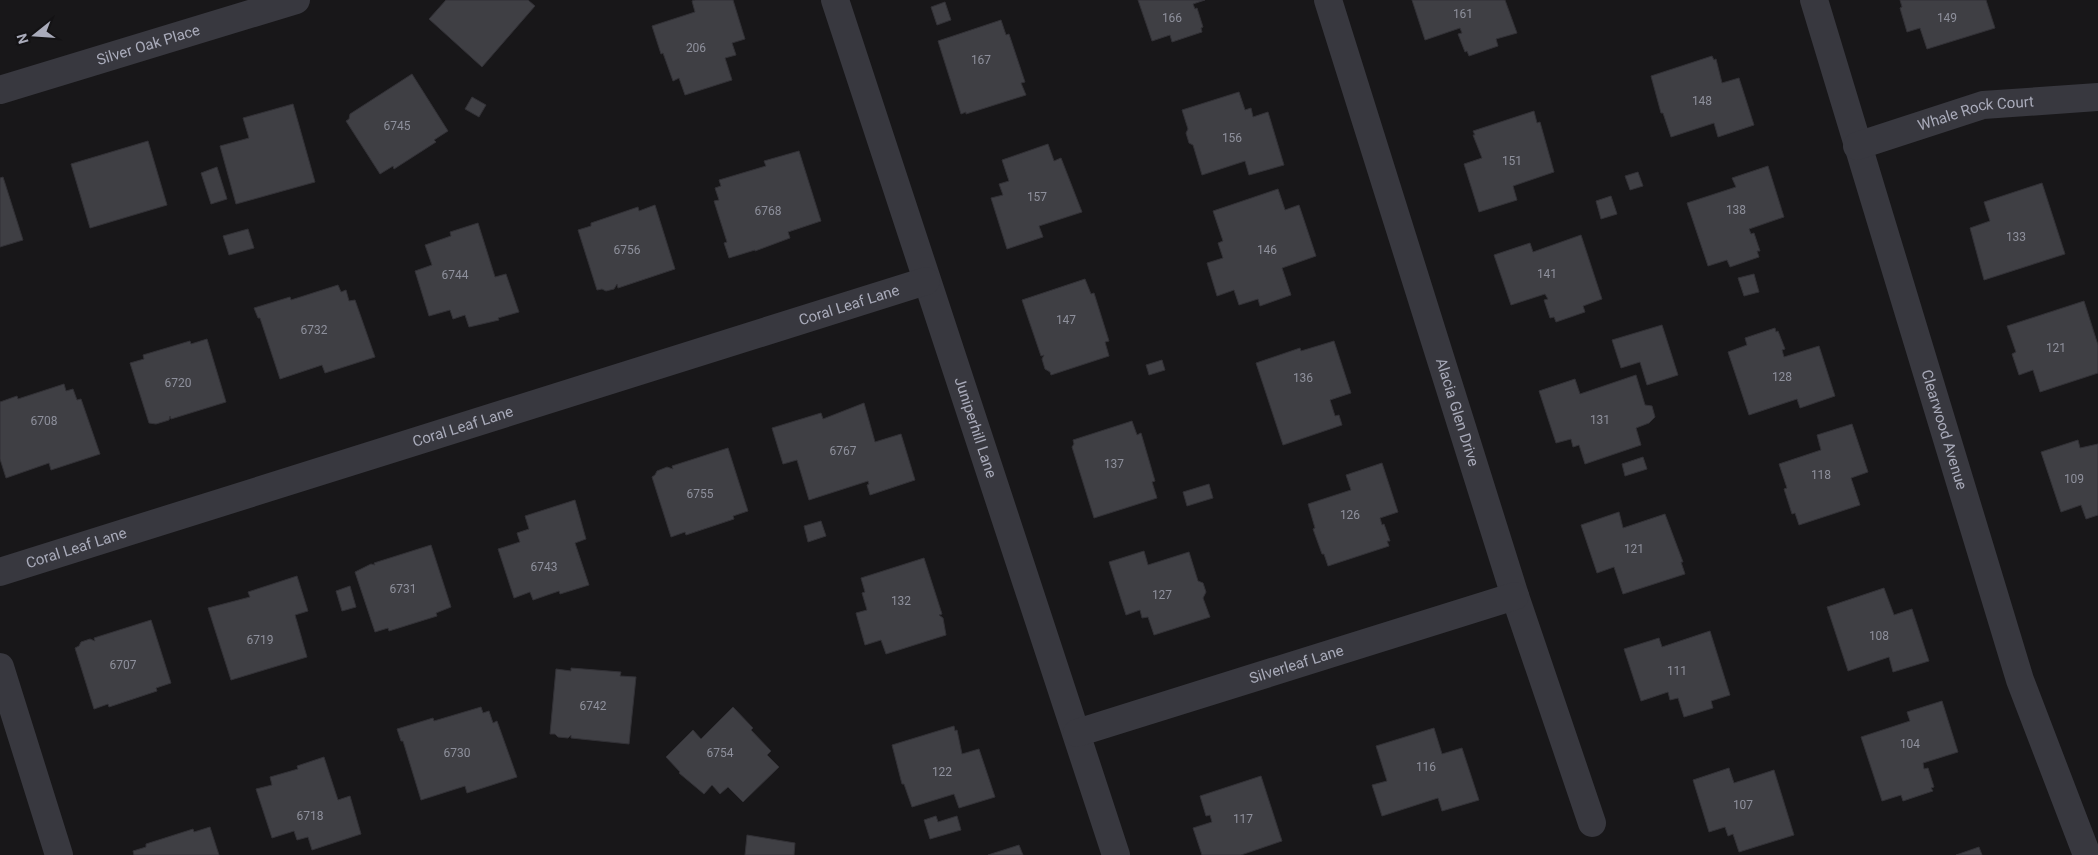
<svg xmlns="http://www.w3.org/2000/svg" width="2098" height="855" font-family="Roboto,sans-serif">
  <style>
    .building { fill: #3f3f44; stroke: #323136 }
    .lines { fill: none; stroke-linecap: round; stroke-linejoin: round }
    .minor { stroke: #38383f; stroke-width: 28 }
    .labels { text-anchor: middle; stroke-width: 4.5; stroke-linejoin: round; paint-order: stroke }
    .number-label { font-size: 12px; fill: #8e909c }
    .street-label { font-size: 15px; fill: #a9abba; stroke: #131214 }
  </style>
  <rect width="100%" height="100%" fill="#181719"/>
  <g class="building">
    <polygon points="446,0 528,0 535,6 482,67 429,19"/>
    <polygon points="695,0 733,0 745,39 732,43 736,55 725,58 732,80 685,95 679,78 673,81 663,53 661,54 652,26 695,12 692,1"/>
    <polygon points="1138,0 1205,0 1193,4 1195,9 1197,8 1203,27 1201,28 1202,32 1172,42 1170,35 1152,41"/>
    <polygon points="1412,0 1505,0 1517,33 1496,39 1498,46 1469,56 1467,51 1465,52 1458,34 1462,33 1460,28 1425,40"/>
    <polygon points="1900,0 1986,0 1995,28 1927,49 1920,28 1907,32 1900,8 1902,7"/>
    <polygon points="945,2 951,20 937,25 931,7"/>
    <polygon points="1001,20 1006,35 1009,34 1025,82 1021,83 1026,95 966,114 966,112 961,114 938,41"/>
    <polygon points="1712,56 1714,60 1716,59 1722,83 1739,78 1754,125 1718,137 1714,123 1671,137 1663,113 1661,113 1651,76"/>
    <polygon points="412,74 448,131 434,140 436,142 394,169 393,166 380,174 346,121 349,119 350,114"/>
    <polygon points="1239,92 1245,110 1251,108 1253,117 1268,112 1284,165 1249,175 1245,161 1202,175 1193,145 1189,143 1186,133 1188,129 1182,110"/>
    <polygon points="472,97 486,105 479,117 465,109"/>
    <polygon points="293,104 315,182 236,204 220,146 249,138 243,118"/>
    <polygon points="1534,111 1537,123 1540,122 1554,172 1513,186 1517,200 1479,212 1464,164 1482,158 1473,135 1475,135 1473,131"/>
    <polygon points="148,141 167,205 90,228 71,164"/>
    <polygon points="1048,144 1054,161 1061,158 1082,212 1039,226 1043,237 1007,249 991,198 1003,195 999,184 1009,181 1002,160"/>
    <polygon points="799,151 821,221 788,232 790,238 755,251 755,250 729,258 724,243 727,242 714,201 719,200 715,188 721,186 719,180 766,166 764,161"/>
    <polygon points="1768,166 1784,217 1749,229 1751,234 1754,233 1760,251 1757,251 1759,257 1730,267 1727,260 1708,266 1687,203 1736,187 1732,178"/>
    <polygon points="217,167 227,199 211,204 201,173"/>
    <polygon points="1638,172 1643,186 1630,190 1625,176"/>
    <polygon points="3,177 23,240 0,247 0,178"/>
    <polygon points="2042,183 2065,254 1984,280 1970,228 1990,221 1984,202"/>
    <polygon points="1278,189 1285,210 1299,205 1316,256 1282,268 1291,295 1260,306 1258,299 1239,305 1234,290 1217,296 1207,263 1223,258 1218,243 1223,241 1213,211"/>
    <polygon points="1611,196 1617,214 1601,219 1596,201"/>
    <polygon points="655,205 675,269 618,288 617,284 614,289 606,291 602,289 597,290 578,230 591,226 591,223 638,207 639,211"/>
    <polygon points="478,223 495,277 506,274 519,312 498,318 499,320 469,327 465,315 453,319 450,310 429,316 415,271 432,265 425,245 451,236 450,232"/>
    <polygon points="248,229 254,248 229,255 223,236"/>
    <polygon points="1581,235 1602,299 1583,306 1585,312 1556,322 1554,317 1550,318 1544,300 1548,299 1545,294 1511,305 1494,255 1530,243 1533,252"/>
    <polygon points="1754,274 1759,292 1744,296 1738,278"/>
    <polygon points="1085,279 1091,294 1094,293 1109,341 1105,342 1109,356 1051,375 1050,372 1045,369 1042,359 1044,355 1041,356 1022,300"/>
    <polygon points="338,285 341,292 346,290 349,301 355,300 375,357 325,373 322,365 280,379 260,318 258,318 254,308 290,297 291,300"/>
    <polygon points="2084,301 2098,345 2098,373 2040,392 2033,370 2019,375 2012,354 2016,352 2007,326"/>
    <polygon points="1662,325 1678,375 1647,385 1640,362 1621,368 1612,340"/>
    <polygon points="1775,328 1776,332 1778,331 1785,349 1782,350 1784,357 1819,346 1835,396 1800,408 1797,399 1749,415 1728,352 1747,345 1745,338"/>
    <polygon points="207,339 226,402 171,419 170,416 169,420 156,424 149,423 130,363 144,359 143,355 190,341 191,344"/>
    <polygon points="1334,341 1351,393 1330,400 1335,416 1339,415 1342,425 1283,445 1256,363 1300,348 1301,351"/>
    <polygon points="1162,360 1165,370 1149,375 1146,365"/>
    <polygon points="1636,375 1645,405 1652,406 1655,417 1649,423 1636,428 1641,445 1585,464 1579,445 1573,447 1571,439 1556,443 1539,391 1575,379 1580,394"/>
    <polygon points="64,384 66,391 73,389 77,400 81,399 100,454 51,470 49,463 6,478 0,459 0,402 17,396 18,399"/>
    <polygon points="864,403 875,442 901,434 915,480 870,495 867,485 869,484 868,481 809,500 797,460 783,464 772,428 821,413 823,419"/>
    <polygon points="1132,421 1137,435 1141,433 1155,481 1152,482 1157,498 1094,518 1072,447 1074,444 1073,440"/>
    <polygon points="1852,424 1868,472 1851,478 1860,505 1799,525 1795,513 1792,514 1784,489 1787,488 1779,464 1821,450 1817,435"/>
    <polygon points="2078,440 2080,448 2098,444 2098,515 2086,519 2081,505 2061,512 2041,452"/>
    <polygon points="728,448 748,511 733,516 734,519 686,535 685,532 671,537 652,477 655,475 657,471 667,467 673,469 672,466"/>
    <polygon points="1643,457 1647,469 1625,476 1622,464"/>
    <polygon points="1382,463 1398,512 1380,518 1382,525 1384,524 1390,541 1387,541 1389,546 1328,566 1324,554 1322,554 1313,529 1315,528 1308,504 1351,490 1346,475"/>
    <polygon points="1209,484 1213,498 1187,506 1183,492"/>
    <polygon points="575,500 586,539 575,543 589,585 560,594 559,591 533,600 530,592 514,598 498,549 520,542 517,533 529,529 525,516"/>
    <polygon points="1619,512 1623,528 1665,514 1683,562 1681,562 1685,574 1623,594 1614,567 1597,573 1581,525"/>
    <polygon points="821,521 826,536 808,542 804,526"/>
    <polygon points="431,545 451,607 436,613 437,616 389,631 388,628 375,632 355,572 371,564 375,565 374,563"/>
    <polygon points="1144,551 1148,565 1189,552 1198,581 1203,583 1206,592 1203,598 1210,617 1154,635 1148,617 1142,618 1140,610 1126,615 1109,562"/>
    <polygon points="924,558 942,614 939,615 943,618 946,635 886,654 881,640 865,645 856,613 867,610 862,593 865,592 861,578"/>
    <polygon points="297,576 308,611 295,615 307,657 231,680 208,608 250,597 248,592"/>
    <polygon points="350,586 356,607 342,611 336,591"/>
    <polygon points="1884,588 1894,615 1912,609 1929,661 1893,672 1889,657 1848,671 1827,607"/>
    <polygon points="151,620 171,683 156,688 157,691 109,707 108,704 94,709 75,648 79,646 81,642 90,639 95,641 94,638"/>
    <polygon points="1710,631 1730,695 1711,701 1713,708 1684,717 1678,698 1670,700 1668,692 1641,701 1624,649 1659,638 1662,647"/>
    <polygon points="571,668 621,672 620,676 636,677 629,744 571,738 571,735 568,738 558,737 555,734 550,734 556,669 571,671"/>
    <polygon points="1942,701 1958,752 1923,763 1924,769 1928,768 1934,787 1931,788 1933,791 1903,801 1901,795 1882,801 1861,737 1910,721 1907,712"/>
    <polygon points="481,707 483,713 489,711 493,723 497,721 517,777 467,793 465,786 421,800 403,741 401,741 397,729 433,718 434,721"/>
    <polygon points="733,707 753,728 751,730 771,751 767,755 779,767 743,802 728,787 720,794 712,785 704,794 679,773 680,772 666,757 693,730 701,739"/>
    <polygon points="954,726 955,731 957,730 962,754 979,749 995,797 959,808 954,794 912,807 904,784 902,784 892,745"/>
    <polygon points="1434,728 1442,754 1462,748 1479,800 1442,811 1438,798 1382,816 1372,785 1387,781 1376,746"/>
    <polygon points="324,757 338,800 350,796 361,834 312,850 308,837 297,840 294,831 272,838 256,789 272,785 270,777 298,769 297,766"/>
    <polygon points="1729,768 1734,783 1774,770 1794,835 1739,852 1733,834 1728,836 1725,827 1709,832 1693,780"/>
    <polygon points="1261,776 1282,841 1241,855 1202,855 1193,828 1212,822 1210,815 1206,816 1200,796"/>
    <polygon points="936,816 938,822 957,816 961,830 930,839 924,820"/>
    <polygon points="210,827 219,855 134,855 133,851 146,847 146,844 193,829 194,832"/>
    <polygon points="747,835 795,843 794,855 745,855"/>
    <polygon points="1019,845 1023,855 988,855"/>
    <polygon points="1979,847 1982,855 1956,855"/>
  </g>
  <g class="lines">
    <g class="minor">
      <path id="s1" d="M835 0 1116 855"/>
      <path id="s2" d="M1328 0 1515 596 1592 823"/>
      <path id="s3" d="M1814 0 2020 680 2087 855"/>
      <path id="s4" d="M0 90 296 0"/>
      <path id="s5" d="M1857 146 1983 105 2098 97"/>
      <path id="s6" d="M0 572 926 281"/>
      <polyline points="0,667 59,855"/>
      <path id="s7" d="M1077 733 1515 596"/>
    </g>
  </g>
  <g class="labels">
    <g class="number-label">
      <text x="1463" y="18">161</text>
      <text x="1172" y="22">166</text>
      <text x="1947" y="22">149</text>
      <text x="696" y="52">206</text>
      <text x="981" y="64">167</text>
      <text x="1702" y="105">148</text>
      <text x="397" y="130">6745</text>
      <text x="1232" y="142">156</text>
      <text x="1512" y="165">151</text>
      <text x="1037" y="201">157</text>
      <text x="1736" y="214">138</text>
      <text x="768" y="215">6768</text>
      <text x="2016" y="241">133</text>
      <text x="627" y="254">6756</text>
      <text x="1267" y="254">146</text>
      <text x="1547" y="278">141</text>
      <text x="455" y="279">6744</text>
      <text x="1066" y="324">147</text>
      <text x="314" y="334">6732</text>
      <text x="2056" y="352">121</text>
      <text x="1782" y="381">128</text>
      <text x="1303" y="382">136</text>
      <text x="178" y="387">6720</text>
      <text x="1600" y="424">131</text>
      <text x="44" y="425">6708</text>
      <text x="843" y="455">6767</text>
      <text x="1114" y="468">137</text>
      <text x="1821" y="479">118</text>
      <text x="2074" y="483">109</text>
      <text x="700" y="498">6755</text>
      <text x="1350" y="519">126</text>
      <text x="1634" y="553">121</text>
      <text x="544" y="571">6743</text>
      <text x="403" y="593">6731</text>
      <text x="1162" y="599">127</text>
      <text x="901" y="605">132</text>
      <text x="1879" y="640">108</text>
      <text x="260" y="644">6719</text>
      <text x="123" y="669">6707</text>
      <text x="1677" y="675">111</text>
      <text x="593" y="710">6742</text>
      <text x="1910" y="748">104</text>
      <text x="457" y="757">6730</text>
      <text x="720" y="757">6754</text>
      <text x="1426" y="771">116</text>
      <text x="942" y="776">122</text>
      <text x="1743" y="809">107</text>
      <text x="310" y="820">6718</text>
      <text x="1243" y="823">117</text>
    </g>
    <g class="street-label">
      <text dy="5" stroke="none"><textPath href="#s4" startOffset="155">Silver Oak Place</textPath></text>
      <text dy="5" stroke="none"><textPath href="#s5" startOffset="124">Whale Rock Court</textPath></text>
      <text dy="5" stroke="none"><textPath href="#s6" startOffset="890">Coral Leaf Lane</textPath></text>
      <text dy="5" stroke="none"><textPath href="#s2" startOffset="432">Alacia Glen Drive</textPath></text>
      <text dy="5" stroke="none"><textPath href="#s6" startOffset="485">Coral Leaf Lane</textPath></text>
      <text dy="5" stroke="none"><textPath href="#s1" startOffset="450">Juniperhill Lane</textPath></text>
      <text dy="5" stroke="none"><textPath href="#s3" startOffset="449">Clearwood Avenue</textPath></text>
      <text dy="5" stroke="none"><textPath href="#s6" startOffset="80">Coral Leaf Lane</textPath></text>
      <text dy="5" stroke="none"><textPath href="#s7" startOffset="230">Silverleaf Lane</textPath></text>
    </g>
  </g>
  <g transform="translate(35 35) rotate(253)" stroke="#131214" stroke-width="4" paint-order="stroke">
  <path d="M0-4L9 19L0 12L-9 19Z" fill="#a9abba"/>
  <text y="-8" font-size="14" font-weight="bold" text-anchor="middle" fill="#a9abba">N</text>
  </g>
</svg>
